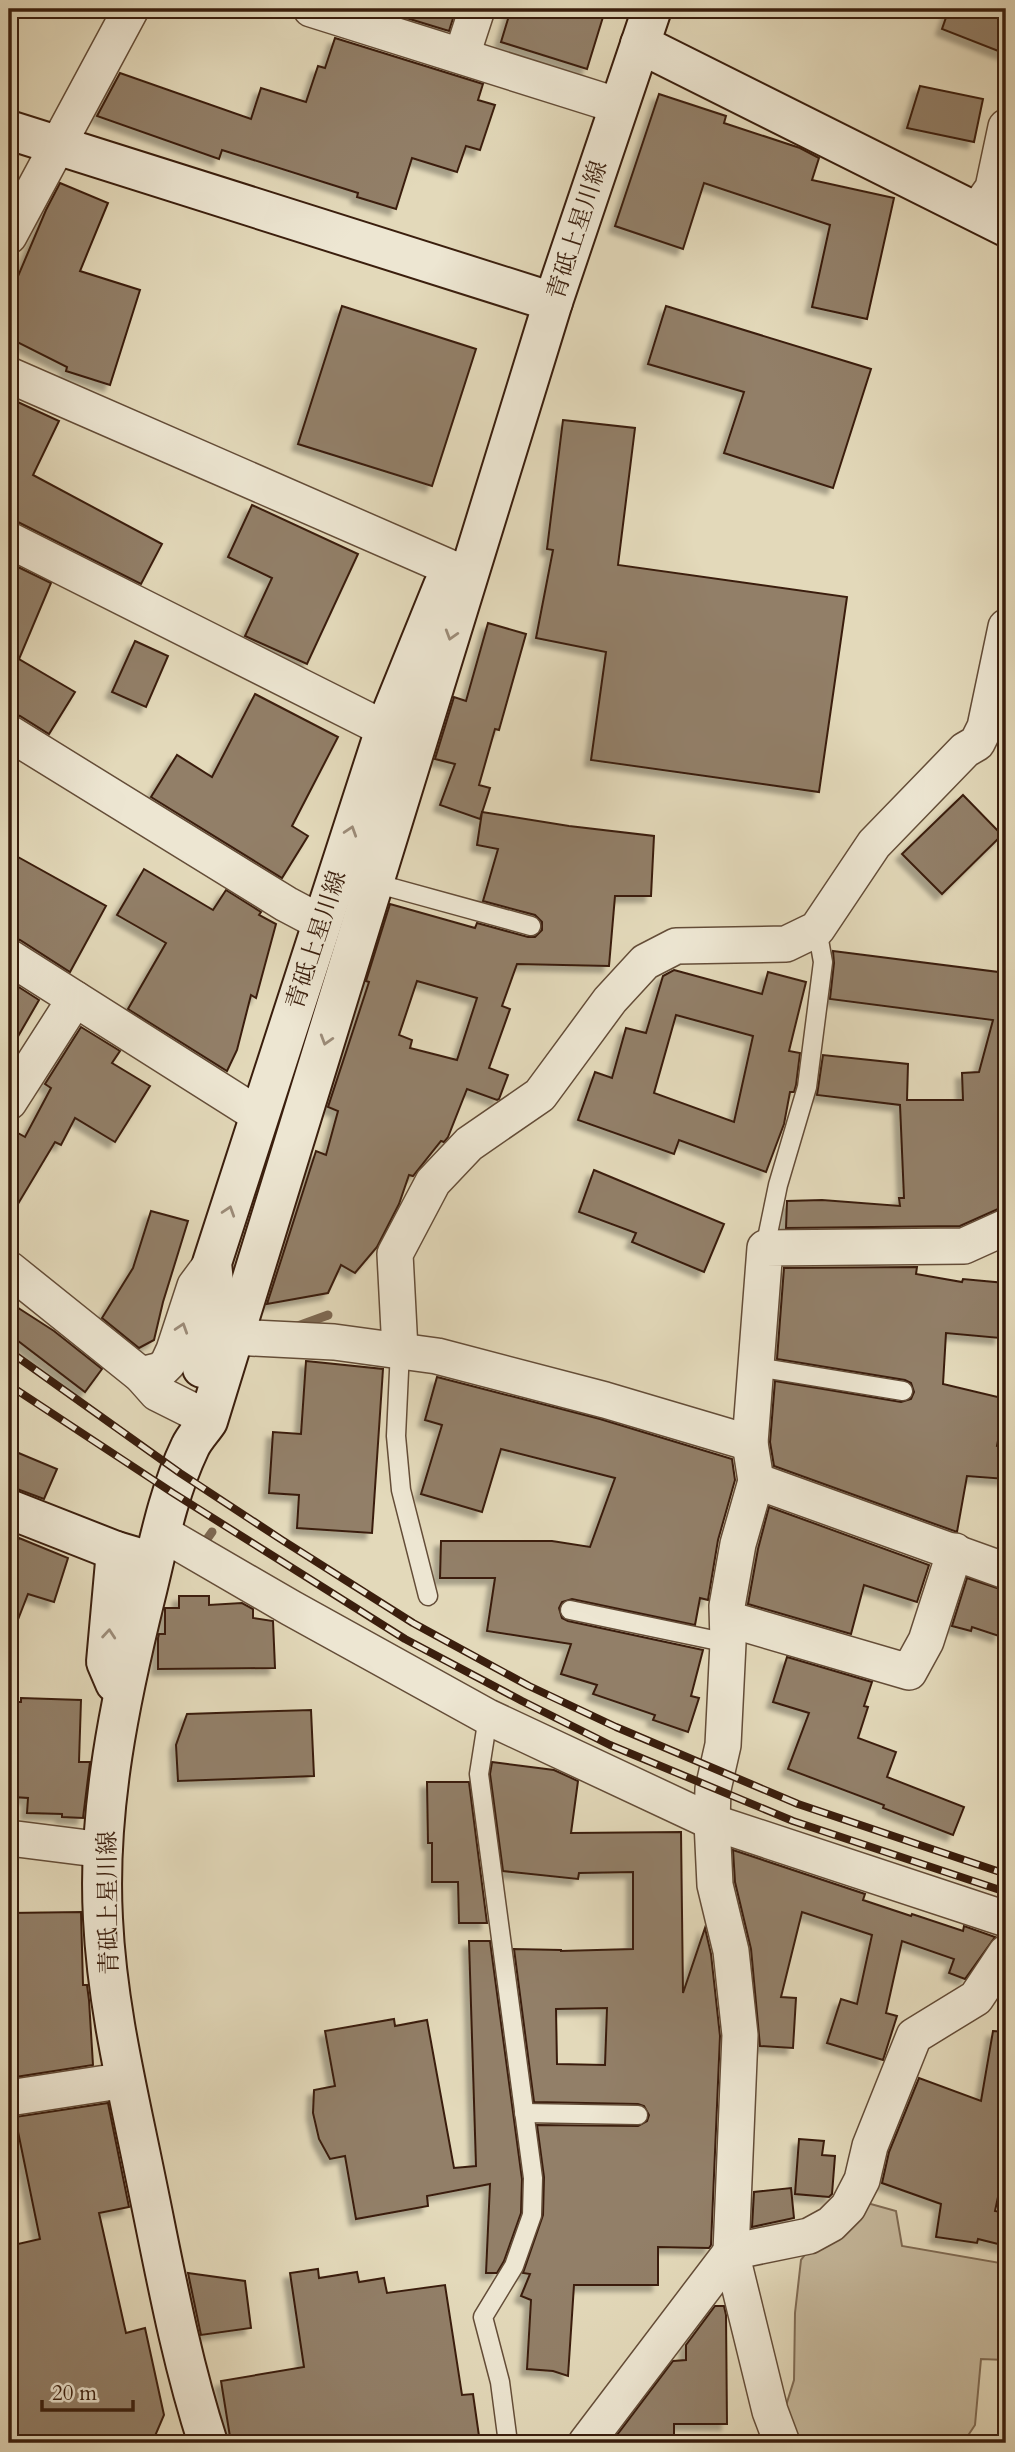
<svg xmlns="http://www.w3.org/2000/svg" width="1015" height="2452" font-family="Cardo,'Noto Serif JP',serif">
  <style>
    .green { fill: #c6b99d; stroke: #806c55; stroke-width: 2 }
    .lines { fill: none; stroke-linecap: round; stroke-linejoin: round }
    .stream { stroke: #7d6851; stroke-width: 9 }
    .building { fill: #927f67; stroke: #3a1e0d; stroke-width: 2; fill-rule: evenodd; filter: url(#shadow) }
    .lane-casing { stroke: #644d38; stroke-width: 21 }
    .street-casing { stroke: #644d38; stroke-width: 38 }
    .secondary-casing { stroke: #3a1e0d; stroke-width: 42 }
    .lane { stroke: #ede6d2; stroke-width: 18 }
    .street { stroke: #ede6d2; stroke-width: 35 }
    .secondary { stroke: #ede6d2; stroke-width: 38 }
    .rail-casing { stroke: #3a1e0d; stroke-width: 8 }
    .rail { stroke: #ede6d2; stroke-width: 5; stroke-dasharray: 16; stroke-linecap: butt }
    .oneway { stroke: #9c8c79 }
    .labels { text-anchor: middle; stroke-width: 6; stroke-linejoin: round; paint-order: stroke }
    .street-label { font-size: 24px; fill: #3a1e0d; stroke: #ede6d2 }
  </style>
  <defs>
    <filter id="shadow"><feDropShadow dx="-6" dy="6" stdDeviation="2" flood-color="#0004"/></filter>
  </defs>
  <rect width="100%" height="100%" fill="#e3d9ba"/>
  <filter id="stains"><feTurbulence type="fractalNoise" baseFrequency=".00286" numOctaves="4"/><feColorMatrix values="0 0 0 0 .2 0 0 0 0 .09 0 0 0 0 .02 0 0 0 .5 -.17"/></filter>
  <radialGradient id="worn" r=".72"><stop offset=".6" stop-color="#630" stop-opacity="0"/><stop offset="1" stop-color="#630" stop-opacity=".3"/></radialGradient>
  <polygon class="green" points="860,2201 896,2211 902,2246 1006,2264 1006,2360 981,2359 975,2425 963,2443 796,2443 784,2412 794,2380 795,2313 801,2260 810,2248"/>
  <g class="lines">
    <g class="stream">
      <polyline points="295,1327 328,1315"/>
      <polyline points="207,1539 212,1532"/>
    </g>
  </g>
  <g class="building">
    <polygon points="377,9 456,9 449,31"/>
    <polygon points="511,9 576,9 603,17 587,69 501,42"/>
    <polygon points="949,9 1006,9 1006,54 942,29"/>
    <polygon points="335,38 483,84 478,100 495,105 480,150 466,146 457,172 412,158 396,209 357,197 358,193 222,150 219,159 97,116 120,73 251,119 261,88 306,102 318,66 325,68"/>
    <polygon points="920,86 983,99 974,142 907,128"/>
    <polygon points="659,94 726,116 724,123 800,148 819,158 812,180 894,198 867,319 812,307 830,225 704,183 683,249 615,226"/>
    <polygon points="60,183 108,203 80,271 140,290 110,385 66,371 67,367 9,338 9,278 16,281 46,210"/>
    <polygon points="342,306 476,349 432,486 298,444"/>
    <polygon points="666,306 871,369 833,488 724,453 744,392 648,364"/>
    <polygon points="9,398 59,421 33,475 162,544 141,584 18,522 9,520"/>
    <polygon points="563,420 635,428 618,565 847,597 819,792 591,760 606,652 536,638 553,550 547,549"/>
    <polygon points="252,505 358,554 307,664 245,636 272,578 228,557"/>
    <polygon points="18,567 51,583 19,659 75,692 49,734 20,716 9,713 9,590"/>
    <polygon points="488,623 526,634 499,730 495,729 479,785 490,788 480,819 440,805 455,764 435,759 454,697 466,701"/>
    <polygon points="135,641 168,656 146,707 112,692"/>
    <polygon points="255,694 338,737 292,826 308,836 282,878 151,797 177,755 212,777"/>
    <polygon points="963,795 1002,835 942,894 902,854"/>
    <path d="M482 812 569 826 654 836 651 896H615L609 966 517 964 502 1006 510 1009 489 1068 508 1075 499 1099 497 1100 467 1089 448 1137 444 1142 441 1141 413 1176 409 1175 399 1204 377 1247 355 1273 341 1265 328 1293 267 1304 316 1151 326 1155 338 1111 328 1107 369 982 366 981 390 904 475 928 477 923 528 937H535L542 930V922L535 915 483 901 498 849 477 845ZM417 981 477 998 457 1060 410 1048 412 1040 399 1035Z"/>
    <polygon points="9,852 106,906 70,972 20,940 9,937"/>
    <polygon points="144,869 213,910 226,890 261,912 259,915 276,924 256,998 251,995 237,1050 227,1071 128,1009 166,943 117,915"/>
    <polygon points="833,951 1006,973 1006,1207 998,1209 960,1226 786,1228 787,1201 822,1200 900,1206 899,1198 904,1198 900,1105 817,1095 823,1055 908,1064 907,1100 963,1100 962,1073 979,1072 993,1020 830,999 834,963"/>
    <path d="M674 970 762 994 768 972 806 982 789 1051 800 1053 796 1085 794 1092H790L784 1124 766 1172 679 1140 674 1154 578 1120 595 1072 612 1078 626 1028 646 1033 663 976ZM676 1015 753 1036 734 1122 654 1093Z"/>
    <polygon points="14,984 39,1000 9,1052 9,994"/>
    <polygon points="81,1027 120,1051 112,1063 150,1086 115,1142 75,1118 61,1145 55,1142 9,1219 9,1128 25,1137 51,1088 45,1084"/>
    <polygon points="594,1170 724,1224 704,1272 632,1242 636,1233 579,1212"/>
    <polygon points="151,1211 188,1221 163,1302 154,1340 139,1348 102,1318 133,1268"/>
    <polygon points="917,1267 916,1274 962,1282 963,1279 1005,1283 1000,1338 946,1333 943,1384 1006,1399 997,1446 1006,1447 1006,1479 967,1476 957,1532 774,1466 770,1442 775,1381 901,1402 911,1399 914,1392 911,1383 905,1380 777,1359 784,1268"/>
    <polygon points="9,1302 54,1331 102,1369 85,1392 9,1334"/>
    <polygon points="306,1361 383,1369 372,1533 297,1528 299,1495 269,1493 273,1432 301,1434"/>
    <polygon points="437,1377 600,1419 732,1459 735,1480 718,1540 708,1600 700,1598 695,1625 572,1599 562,1602 559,1608 562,1618 568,1621 703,1650 691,1696 699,1698 688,1732 653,1720 655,1715 593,1694 597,1685 561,1674 571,1644 487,1631 495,1578 440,1578 441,1541 552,1541 590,1547 615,1478 501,1449 482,1512 421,1494 442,1425 425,1420"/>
    <polygon points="9,1449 57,1469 44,1499 9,1486"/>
    <polygon points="769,1507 929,1565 917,1602 864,1585 851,1634 748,1604 758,1549"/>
    <polygon points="19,1538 68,1558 54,1602 28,1594 10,1640 9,1564"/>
    <polygon points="967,1578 1006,1591 1006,1615 999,1636 972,1627 971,1631 952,1626"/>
    <polygon points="179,1596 209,1596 209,1605 242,1603 253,1609 253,1618 273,1621 275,1668 158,1669 158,1638 159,1634 165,1634 165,1608 179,1608"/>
    <polygon points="787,1657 872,1682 864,1706 868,1707 858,1738 896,1752 887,1777 964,1807 953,1835 883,1808 884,1805 788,1769 809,1713 773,1702"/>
    <polygon points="21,1698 81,1700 79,1762 90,1762 83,1818 62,1817 62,1814 27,1813 28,1798 13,1797 14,1781 9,1781 9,1702 21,1702"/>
    <polygon points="311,1710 314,1776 178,1781 176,1745 187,1714"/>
    <path d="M492 1762 554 1770 578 1781 571 1833 681 1832 683 1993 705 1928 711 1954 720 2036 711 2245 709 2248 658 2247V2285H574L568 2376 553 2371 527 2369 531 2300 521 2296 530 2274 523 2273 543 2215 544 2177 537 2125 638 2126 647 2121 649 2115 644 2106 638 2104 534 2102 514 1949 561 1950V1951L633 1949V1872L579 1873 578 1879 503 1871 490 1774ZM607 2008 605 2065 557 2064 556 2009Z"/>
    <polygon points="427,1782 469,1782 487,1923 459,1923 458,1882 432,1882 432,1843 428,1843"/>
    <polygon points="733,1850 865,1894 863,1900 911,1916 912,1914 963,1931 964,1926 995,1937 965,1979 949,1973 954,1959 902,1941 886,2013 897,2016 883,2060 827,2043 841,1999 857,2004 872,1935 802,1912 781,1997 796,1998 793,2048 760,2046 751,1949 735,1882"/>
    <polygon points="81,1912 83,1985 87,1985 89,2000 93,2065 9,2078 9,1913"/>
    <polygon points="469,1941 490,1941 522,2179 521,2213 504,2261 497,2273 486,2273 490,2184 427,2196 428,2206 356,2219 345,2156 330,2159 319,2139 313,2113 314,2090 335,2086 325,2031 394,2019 395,2026 427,2020 454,2168 476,2166"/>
    <polygon points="993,2031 1006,2032 1006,2100 1002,2126 1006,2127 1006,2160 995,2211 1006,2213 1006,2246 978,2239 977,2243 936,2237 941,2204 882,2183 889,2152 919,2078 981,2101"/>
    <polygon points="108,2103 129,2207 99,2213 126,2333 145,2328 164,2415 152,2443 9,2443 9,2246 40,2239 15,2117"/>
    <polygon points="799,2139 824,2141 822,2155 835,2156 832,2194 829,2197 795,2194"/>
    <polygon points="791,2188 794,2218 752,2227 754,2192"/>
    <polygon points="318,2269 319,2278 357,2272 359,2282 384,2278 387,2293 445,2285 462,2395 473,2394 480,2443 231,2443 221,2381 304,2367 290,2273"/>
    <polygon points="188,2273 245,2281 251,2328 201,2335"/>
    <polygon points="715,2306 724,2306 726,2315 727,2424 674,2424 674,2443 611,2443 673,2361 686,2360 686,2345"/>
  </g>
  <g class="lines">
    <g class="lane-casing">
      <g id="lane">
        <polyline points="371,882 531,926"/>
        <polyline points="765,1248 778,1185 807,1087 823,962 817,929"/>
        <polyline points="400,1350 396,1436 401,1490 428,1596"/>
        <polyline points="757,1367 903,1391"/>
        <polyline points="570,1610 728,1643"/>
        <polyline points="488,1717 479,1774 533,2178 532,2215 514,2266 483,2317 500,2382 508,2443"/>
        <polyline points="524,2113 638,2115"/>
      </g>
    </g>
    <g class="street-casing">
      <g id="street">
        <polyline points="311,9 619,106"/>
        <polyline points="462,55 477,9"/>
        <polyline points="976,212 993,188 1006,127"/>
        <polyline points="9,236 131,9"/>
        <polyline points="9,375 469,576"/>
        <polyline points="9,540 385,729"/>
        <polyline points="9,733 286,904 322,923"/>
        <polyline points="9,957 260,1116"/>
        <polyline points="9,1102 75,999"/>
        <polyline points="1006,1227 964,1246 765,1248 750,1443 756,1481 1006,1571"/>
        <polyline points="9,1269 141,1375 157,1393 193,1411"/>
        <polyline points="210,1331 233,1337 334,1342 437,1356 605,1400 750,1443"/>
        <polyline points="400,1350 395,1254 433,1182 469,1144 540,1095 610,1000 645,962 676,946 786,944 817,929 874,844 965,750 977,743 985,727 1006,627"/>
        <polyline points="141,1375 161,1370 168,1363 174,1350 195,1286 212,1263"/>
        <polyline points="756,1481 738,1544 727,1606 728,1643 723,1745 713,1789 712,1822 715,1885 731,1951 740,2035 731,2252 770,2411 782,2443"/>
        <polyline points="162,1533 291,1608 488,1717 712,1822 1006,1919"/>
        <polyline points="728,1619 909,1672 926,1641 955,1551"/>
        <polyline points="9,1838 104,1850"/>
        <polyline points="9,2098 126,2080"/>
        <polyline points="586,2443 731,2252 809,2236 831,2224 848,2207 862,2180 870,2146 914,2036 976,1998 1006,1953"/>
      </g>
    </g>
    <g class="secondary-casing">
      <g id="secondary">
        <polyline points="640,44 1006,227"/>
        <polyline points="9,130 553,302"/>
        <polyline points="202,1368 215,1292 212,1263 385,729 443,586"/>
        <polyline points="9,1509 116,1551 153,1562"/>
        <polyline points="115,1683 106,1662 116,1551"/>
        <path d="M208 2443C179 2354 163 2261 144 2170 127 2087 107 2004 103 1919 97 1810 120 1700 146 1595 158 1546 168 1493 190 1447 194 1438 202 1430 208 1421L553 302 652 9"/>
      </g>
    </g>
    <use href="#lane" class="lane"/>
    <use href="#street" class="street"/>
    <use href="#secondary" class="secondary"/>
    <g class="rail-casing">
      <g id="rail">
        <polyline points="9,1351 180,1473 282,1540 413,1623 529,1686 616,1727 798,1804 1006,1874"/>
        <polyline points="9,1385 173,1493 405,1639 522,1701 610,1745 793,1821 1006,1892"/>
      </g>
    </g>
    <use href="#rail" class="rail"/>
  </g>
  <defs><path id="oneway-chevron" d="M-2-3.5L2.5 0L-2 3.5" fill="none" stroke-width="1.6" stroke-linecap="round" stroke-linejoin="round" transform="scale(1.75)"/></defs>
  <g class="oneway">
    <use href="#oneway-chevron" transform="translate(451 635) rotate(107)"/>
    <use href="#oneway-chevron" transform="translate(351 831) rotate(-72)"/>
    <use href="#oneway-chevron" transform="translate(326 1040) rotate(107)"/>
    <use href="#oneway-chevron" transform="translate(229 1211) rotate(-72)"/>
    <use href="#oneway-chevron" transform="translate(182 1328) rotate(-72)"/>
    <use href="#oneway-chevron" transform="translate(109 1634) rotate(-85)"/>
  </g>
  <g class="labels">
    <g class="street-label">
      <text transform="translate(577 230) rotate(-72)" y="8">青砥上星川線</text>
      <text transform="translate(316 940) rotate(-72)" y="8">青砥上星川線</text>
      <text transform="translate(108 1903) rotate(-91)" y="8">青砥上星川線</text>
    </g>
  </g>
  <rect width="1015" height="2452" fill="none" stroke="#e3d9ba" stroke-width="35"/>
  <rect x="10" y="10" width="994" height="2431" fill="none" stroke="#3a1e0d" stroke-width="3.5"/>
  <rect x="18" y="18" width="980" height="2417" fill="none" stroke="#3a1e0d" stroke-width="2"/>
  <path d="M42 2400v10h91v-10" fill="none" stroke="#3a1e0d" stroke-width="3.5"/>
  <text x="52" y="2400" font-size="21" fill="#3a1e0d" stroke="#ede6d2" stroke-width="5" paint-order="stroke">20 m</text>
  <rect width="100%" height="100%" filter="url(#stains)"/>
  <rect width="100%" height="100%" fill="url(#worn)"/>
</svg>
